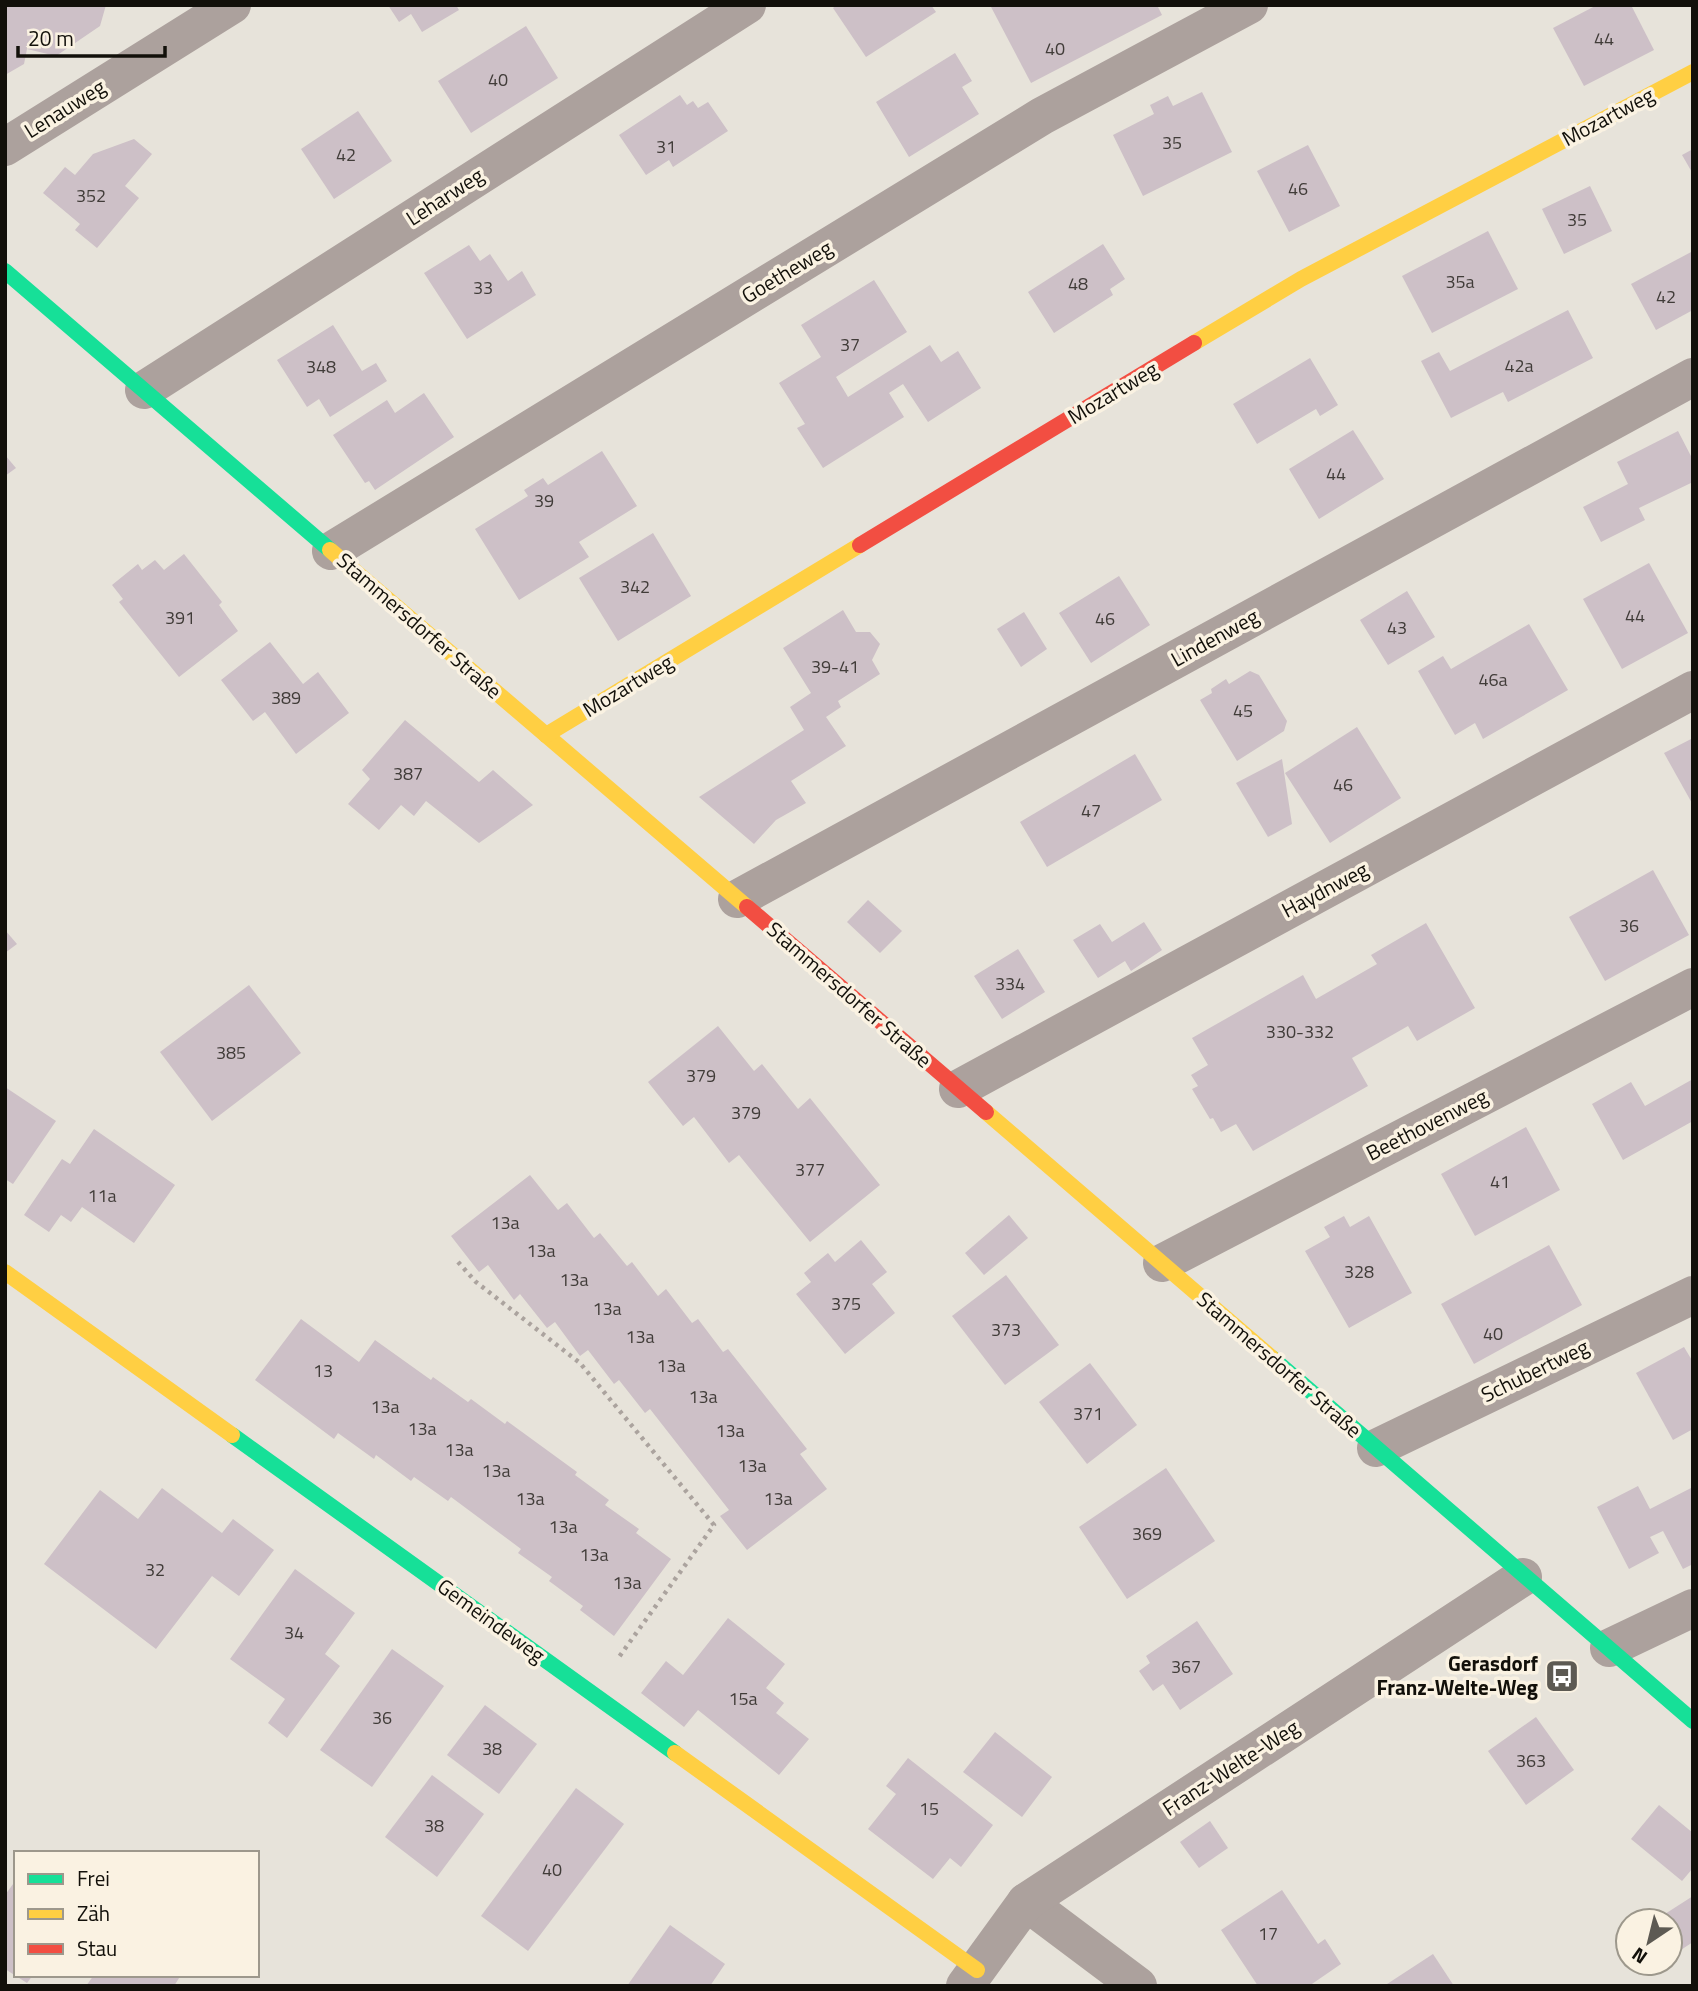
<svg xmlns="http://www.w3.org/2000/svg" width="1698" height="1991" font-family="'Titillium Web',sans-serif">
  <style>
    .building { fill: #cdc0c7 }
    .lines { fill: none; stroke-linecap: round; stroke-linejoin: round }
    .path { stroke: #aba39e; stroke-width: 4.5; stroke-dasharray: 3.5 5; stroke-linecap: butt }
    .street { stroke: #aca19d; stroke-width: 38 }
    .fast { stroke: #16e098; stroke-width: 16 }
    .slow { stroke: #ffcf43; stroke-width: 16 }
    .jam { stroke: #f24e42; stroke-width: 16 }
    .labels { text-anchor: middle; stroke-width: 7; stroke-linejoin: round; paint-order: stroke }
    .number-label { font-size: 18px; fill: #413c39 }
    .street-label { font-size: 21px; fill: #12100a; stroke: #faf2e2 }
    .poi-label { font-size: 21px; font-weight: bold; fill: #12100a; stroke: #faf2e2; text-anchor: end }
  </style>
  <rect width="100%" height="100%" fill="#e7e3da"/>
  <g class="building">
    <polygon points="5,5 106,5 100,26 56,56 27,49 24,64 5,75"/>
    <polygon points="388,5 456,5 459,10 422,32 411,14 399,22"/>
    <polygon points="837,5 931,5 936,12 866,57 833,8"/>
    <polygon points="990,5 1157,5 1162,15 1031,83"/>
    <polygon points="1597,5 1631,5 1654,50 1584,86 1553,28"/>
    <polygon points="526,26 558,78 471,133 438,81"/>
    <polygon points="955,53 972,81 962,87 979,114 909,157 876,102"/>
    <polygon points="1202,92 1232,152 1143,196 1113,135 1154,114 1150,105 1168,96 1173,106"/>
    <polygon points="680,95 687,105 693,101 698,108 708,102 728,131 673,167 669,160 646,175 619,135"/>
    <polygon points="358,111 392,161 334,199 301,149"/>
    <polygon points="134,139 152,154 125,186 139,198 97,248 75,230 80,224 43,193 65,167 75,175 93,154"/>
    <polygon points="1308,145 1340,206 1289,232 1257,171"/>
    <polygon points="1693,149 1693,174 1682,155"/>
    <polygon points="1590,186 1612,231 1564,254 1542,209"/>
    <polygon points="1488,231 1518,289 1432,333 1402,276"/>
    <polygon points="1103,244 1125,279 1110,289 1113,295 1054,333 1028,292"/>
    <polygon points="469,245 480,261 490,254 508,281 522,271 536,295 467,339 424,273"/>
    <polygon points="1693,251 1693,310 1656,330 1631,284"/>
    <polygon points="874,280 907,332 836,377 848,397 930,345 941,362 958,351 981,388 928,422 903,384 889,393 904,417 823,468 797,428 805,424 779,383 821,357 801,325"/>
    <polygon points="1568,310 1593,358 1508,402 1503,392 1451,418 1421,361 1439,352 1450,371"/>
    <polygon points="333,325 362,371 376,363 387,381 330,417 319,399 307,407 277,360"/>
    <polygon points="1310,358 1338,405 1320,416 1316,409 1257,444 1233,404"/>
    <polygon points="424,393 454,437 375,490 369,481 365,483 333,435 387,400 395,413"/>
    <polygon points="1353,430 1384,479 1319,519 1289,469"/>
    <polygon points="1678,431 1693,460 1693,482 1639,508 1645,520 1601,542 1583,507 1628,484 1617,462"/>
    <polygon points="602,451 637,506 579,542 589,557 519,600 475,529 528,496 524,490 543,478 548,485"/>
    <polygon points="5,455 16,468 5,476"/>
    <polygon points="653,533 691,596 618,641 579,578"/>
    <polygon points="184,554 222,602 219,605 238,631 179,677 119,602 123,599 112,585 138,564 142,570 155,560 164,570"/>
    <polygon points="1649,563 1688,633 1622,669 1583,599"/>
    <polygon points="1119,576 1150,625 1091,663 1059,613"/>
    <polygon points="1407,591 1435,637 1388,665 1360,620"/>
    <polygon points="843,610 856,632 870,632 880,644 872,660 880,674 838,701 841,707 826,717 846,746 791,781 806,803 776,820 754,844 699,797 804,730 790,707 811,693 783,648"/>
    <polygon points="1024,612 1047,649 1021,667 997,629"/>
    <polygon points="1529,624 1568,690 1483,739 1475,723 1455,735 1418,671 1443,656 1451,669"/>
    <polygon points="270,642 303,684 318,672 349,713 296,754 265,712 253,721 221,680"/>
    <polygon points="1250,671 1259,675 1287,721 1284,731 1237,761 1200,700 1212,693 1211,689 1226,679 1229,684"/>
    <polygon points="405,720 479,782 493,770 533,805 479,843 426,801 414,816 401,805 379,830 348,804 370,779 362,770"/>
    <polygon points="1357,727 1401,798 1330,843 1285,773"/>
    <polygon points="1693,738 1693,805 1664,753"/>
    <polygon points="1135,754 1162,800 1047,867 1020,822"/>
    <polygon points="1282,759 1292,824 1268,837 1236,783"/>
    <polygon points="1653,870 1689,935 1605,981 1569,917"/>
    <polygon points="868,900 902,931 880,953 847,922"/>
    <polygon points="1144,922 1162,950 1131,971 1125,961 1098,978 1073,940 1100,924 1112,942"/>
    <polygon points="1426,923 1475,1008 1417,1041 1408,1026 1352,1058 1368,1086 1253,1151 1236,1124 1221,1132 1213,1118 1210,1119 1192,1089 1198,1086 1191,1075 1208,1065 1192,1038 1303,975 1316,999 1377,964 1371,955"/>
    <polygon points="5,930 17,944 5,953"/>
    <polygon points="1018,949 1045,992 1002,1019 974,976"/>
    <polygon points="249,985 301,1053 212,1121 160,1052"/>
    <polygon points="718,1026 754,1071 762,1064 798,1109 810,1098 880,1185 810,1242 739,1155 729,1163 694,1117 683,1126 648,1082"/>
    <polygon points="1693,1079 1693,1121 1623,1160 1592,1104 1631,1082 1645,1106"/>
    <polygon points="5,1087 56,1121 13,1184 5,1179"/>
    <polygon points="1526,1127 1560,1190 1475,1236 1441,1174"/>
    <polygon points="94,1129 175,1185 134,1243 82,1207 71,1222 61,1215 49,1232 24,1215 62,1159 70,1164"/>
    <polygon points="530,1175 558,1210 567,1203 594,1238 600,1233 627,1266 632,1262 658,1296 666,1289 692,1323 698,1319 723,1352 728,1349 807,1449 800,1454 827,1489 747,1550 720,1516 729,1510 650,1409 645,1413 619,1380 614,1384 588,1350 580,1356 555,1322 547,1328 520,1294 514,1300 488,1265 479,1272 451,1236"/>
    <polygon points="1009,1215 1028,1238 984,1275 965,1253"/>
    <polygon points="1344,1216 1350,1227 1369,1216 1412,1293 1349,1328 1305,1251 1330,1237 1324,1227"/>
    <polygon points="861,1240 887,1272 872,1284 895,1313 845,1354 796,1294 811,1282 804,1273 828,1253 835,1262"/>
    <polygon points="1549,1245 1582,1305 1474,1364 1441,1304"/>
    <polygon points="1006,1275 1059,1345 1005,1385 952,1316"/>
    <polygon points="301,1319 359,1362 375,1340 431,1380 433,1377 468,1402 471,1399 505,1424 507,1421 577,1472 575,1475 609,1500 605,1505 639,1529 636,1533 671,1559 614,1636 580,1610 583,1606 549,1581 552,1577 518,1553 521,1549 451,1497 448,1501 414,1477 411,1481 376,1455 374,1459 338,1433 334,1439 255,1380"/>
    <polygon points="1684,1347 1693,1362 1693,1429 1673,1440 1636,1373"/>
    <polygon points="1090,1363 1137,1425 1087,1464 1039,1402"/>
    <polygon points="1166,1468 1215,1541 1127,1599 1079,1527"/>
    <polygon points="1638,1486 1650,1509 1693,1487 1693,1564 1683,1569 1663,1531 1650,1537 1659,1553 1629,1569 1597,1507"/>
    <polygon points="162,1488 222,1533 233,1519 274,1550 239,1596 212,1576 156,1649 44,1564 100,1490 138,1519"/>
    <polygon points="295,1569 355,1613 325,1654 340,1666 287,1738 268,1723 285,1699 230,1659"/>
    <polygon points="728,1618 785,1664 766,1688 784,1703 776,1713 809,1739 779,1775 698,1710 684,1727 641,1693 666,1661 683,1675"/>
    <polygon points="1197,1621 1233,1674 1180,1710 1163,1684 1153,1691 1139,1671 1150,1663 1146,1656"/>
    <polygon points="392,1649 444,1686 372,1787 320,1750"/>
    <polygon points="485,1705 537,1744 499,1794 447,1755"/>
    <polygon points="1536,1717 1574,1770 1526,1805 1488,1751"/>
    <polygon points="995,1732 1052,1777 1022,1817 963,1772"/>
    <polygon points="908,1758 993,1825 961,1867 950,1858 933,1879 868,1829 896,1794 886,1786"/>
    <polygon points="432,1775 484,1814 437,1877 385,1837"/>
    <polygon points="576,1788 624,1824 528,1951 481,1916"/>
    <polygon points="1659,1805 1693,1833 1693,1868 1682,1881 1631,1839"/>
    <polygon points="1210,1821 1228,1848 1199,1868 1180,1842"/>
    <polygon points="16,1880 16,1975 33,1975 27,1983 5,1969 5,1895"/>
    <polygon points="1282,1890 1318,1944 1325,1939 1341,1964 1309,1986 1258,1986 1221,1930"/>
    <polygon points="1693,1896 1693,1942 1670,1957 1670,1921 1654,1921"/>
    <polygon points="670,1925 725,1964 710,1986 627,1986"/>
    <polygon points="1433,1954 1454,1986 1384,1986"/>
    <polygon points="94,1975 181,1975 174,1986 86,1986"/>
  </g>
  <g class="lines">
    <polyline class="path" points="458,1262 476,1282 580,1363 714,1525 619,1657"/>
    <g class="street">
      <polyline points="5,147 232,5"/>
      <polyline points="144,390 747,5"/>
      <polyline points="331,551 1042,116 1249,5"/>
      <polyline points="737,899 1693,377"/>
      <polyline points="958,1089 1693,690"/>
      <polyline points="1162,1263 1693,987"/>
      <polyline points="1376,1448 1693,1295"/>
      <polyline points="1609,1648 1693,1608"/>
      <polyline points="1026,1902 1138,1986"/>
      <polyline points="965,1986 1026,1902 1523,1577"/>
    </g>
    <g class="fast">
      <polyline points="5,271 330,550"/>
      <polyline points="1272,1358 1693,1721"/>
      <polyline points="232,1435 675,1753"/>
    </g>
    <g class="slow">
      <polyline points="1194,343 1301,279 1693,72"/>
      <polyline points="330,550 747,907"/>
      <polyline points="546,735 860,545"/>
      <polyline points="986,1112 1272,1358"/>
      <polyline points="5,1272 232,1435"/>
      <polyline points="675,1753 977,1970"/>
    </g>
    <g class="jam">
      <polyline points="860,545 1194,343"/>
      <polyline points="747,907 986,1112"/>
    </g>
  </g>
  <defs>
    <g id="bus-square" transform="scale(1.75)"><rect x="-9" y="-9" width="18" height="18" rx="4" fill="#5d5a53" stroke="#faf2e2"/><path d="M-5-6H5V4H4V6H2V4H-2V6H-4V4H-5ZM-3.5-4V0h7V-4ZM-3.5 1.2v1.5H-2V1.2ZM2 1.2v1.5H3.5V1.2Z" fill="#fff"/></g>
  </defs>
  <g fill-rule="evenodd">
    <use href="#bus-square" x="1562" y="1676"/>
  </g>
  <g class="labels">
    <g class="number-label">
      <text x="1604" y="45">44</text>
      <text x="1055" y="55">40</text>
      <text x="498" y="86">40</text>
      <text x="1172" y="149">35</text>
      <text x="666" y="153">31</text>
      <text x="346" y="161">42</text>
      <text x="1298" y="195">46</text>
      <text x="91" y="202">352</text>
      <text x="1577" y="226">35</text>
      <text x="1460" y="288">35a</text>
      <text x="1078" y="290">48</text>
      <text x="483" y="294">33</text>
      <text x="1666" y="303">42</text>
      <text x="850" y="351">37</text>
      <text x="1519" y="372">42a</text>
      <text x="321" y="373">348</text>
      <text x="1336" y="480">44</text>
      <text x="544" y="507">39</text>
      <text x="635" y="593">342</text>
      <text x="1635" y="622">44</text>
      <text x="180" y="624">391</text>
      <text x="1105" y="625">46</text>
      <text x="1397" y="634">43</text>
      <text x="835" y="673">39-41</text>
      <text x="1493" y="686">46a</text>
      <text x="286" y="704">389</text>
      <text x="1243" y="717">45</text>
      <text x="408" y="780">387</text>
      <text x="1343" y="791">46</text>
      <text x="1091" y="817">47</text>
      <text x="1629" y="932">36</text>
      <text x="1010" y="990">334</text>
      <text x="1300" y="1038">330-332</text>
      <text x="231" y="1059">385</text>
      <text x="701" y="1082">379</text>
      <text x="746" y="1119">379</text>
      <text x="810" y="1176">377</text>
      <text x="1500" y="1188">41</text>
      <text x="102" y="1202">11a</text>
      <text x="505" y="1229">13a</text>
      <text x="541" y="1257">13a</text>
      <text x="1359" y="1278">328</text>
      <text x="574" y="1286">13a</text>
      <text x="846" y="1310">375</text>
      <text x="607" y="1315">13a</text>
      <text x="1006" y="1336">373</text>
      <text x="1493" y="1340">40</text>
      <text x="640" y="1343">13a</text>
      <text x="671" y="1372">13a</text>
      <text x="323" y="1377">13</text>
      <text x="703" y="1403">13a</text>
      <text x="385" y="1413">13a</text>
      <text x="1088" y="1420">371</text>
      <text x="422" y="1435">13a</text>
      <text x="730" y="1437">13a</text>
      <text x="459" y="1456">13a</text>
      <text x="752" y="1472">13a</text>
      <text x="496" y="1477">13a</text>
      <text x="530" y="1505">13a</text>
      <text x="778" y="1505">13a</text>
      <text x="563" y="1533">13a</text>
      <text x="1147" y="1540">369</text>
      <text x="594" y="1561">13a</text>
      <text x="155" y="1576">32</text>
      <text x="627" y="1589">13a</text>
      <text x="294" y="1639">34</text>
      <text x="1186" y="1673">367</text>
      <text x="743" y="1705">15a</text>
      <text x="382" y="1724">36</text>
      <text x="492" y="1755">38</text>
      <text x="1531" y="1767">363</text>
      <text x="929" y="1815">15</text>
      <text x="434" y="1832">38</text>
      <text x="552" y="1876">40</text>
      <text x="1268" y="1940">17</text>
    </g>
    <g class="street-label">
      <text transform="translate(65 109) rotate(-32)" y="7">Lenauweg</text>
      <text transform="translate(1608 117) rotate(-28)" y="7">Mozartweg</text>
      <text transform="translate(445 197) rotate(-33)" y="7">Leharweg</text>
      <text transform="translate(787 272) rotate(-31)" y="7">Goetheweg</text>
      <text transform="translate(1113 393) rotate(-31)" y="7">Mozartweg</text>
      <text transform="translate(419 626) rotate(41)" y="7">Stammersdorfer Straße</text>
      <text transform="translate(1215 638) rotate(-29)" y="7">Lindenweg</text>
      <text transform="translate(628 686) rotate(-31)" y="7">Mozartweg</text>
      <text transform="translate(1325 890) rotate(-28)" y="7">Haydnweg</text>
      <text transform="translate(849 995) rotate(41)" y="7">Stammersdorfer Straße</text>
      <text transform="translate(1427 1125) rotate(-27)" y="7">Beethovenweg</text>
      <text transform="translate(1279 1365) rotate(41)" y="7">Stammersdorfer Straße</text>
      <text transform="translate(1535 1371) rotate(-26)" y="7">Schubertweg</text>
      <text transform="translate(491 1621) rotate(36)" y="7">Gemeindeweg</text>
      <text transform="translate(1231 1768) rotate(-33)" y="7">Franz-Welte-Weg</text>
    </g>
    <g class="poi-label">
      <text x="1538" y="1671">Gerasdorf<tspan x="1538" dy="24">Franz-Welte-Weg</tspan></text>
    </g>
  </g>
  <rect width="1698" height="1991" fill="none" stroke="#12100a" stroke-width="14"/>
  <rect x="14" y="1851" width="245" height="126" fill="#faf2e2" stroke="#9d988c" stroke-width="2"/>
  <rect x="28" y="1874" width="35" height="10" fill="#16e098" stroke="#9d988c" stroke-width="2"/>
  <text x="77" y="1886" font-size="21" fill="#12100a">Frei</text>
  <rect x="28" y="1909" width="35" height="10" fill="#ffcf43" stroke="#9d988c" stroke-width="2"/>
  <text x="77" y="1921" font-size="21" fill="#12100a">Zäh</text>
  <rect x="28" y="1944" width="35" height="10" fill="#f24e42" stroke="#9d988c" stroke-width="2"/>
  <text x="77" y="1956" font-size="21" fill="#12100a">Stau</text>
  <g transform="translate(1649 1942) rotate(215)"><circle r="33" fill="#faf2e2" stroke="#9d988c" stroke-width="2"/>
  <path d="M0-5L12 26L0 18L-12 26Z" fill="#5d5a53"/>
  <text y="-10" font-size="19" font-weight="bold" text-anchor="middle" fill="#12100a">N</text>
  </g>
  <path d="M18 46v10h147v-10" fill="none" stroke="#12100a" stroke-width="3.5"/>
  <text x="28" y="46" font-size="21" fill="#12100a" stroke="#faf2e2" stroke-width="5" paint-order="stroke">20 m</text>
</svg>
